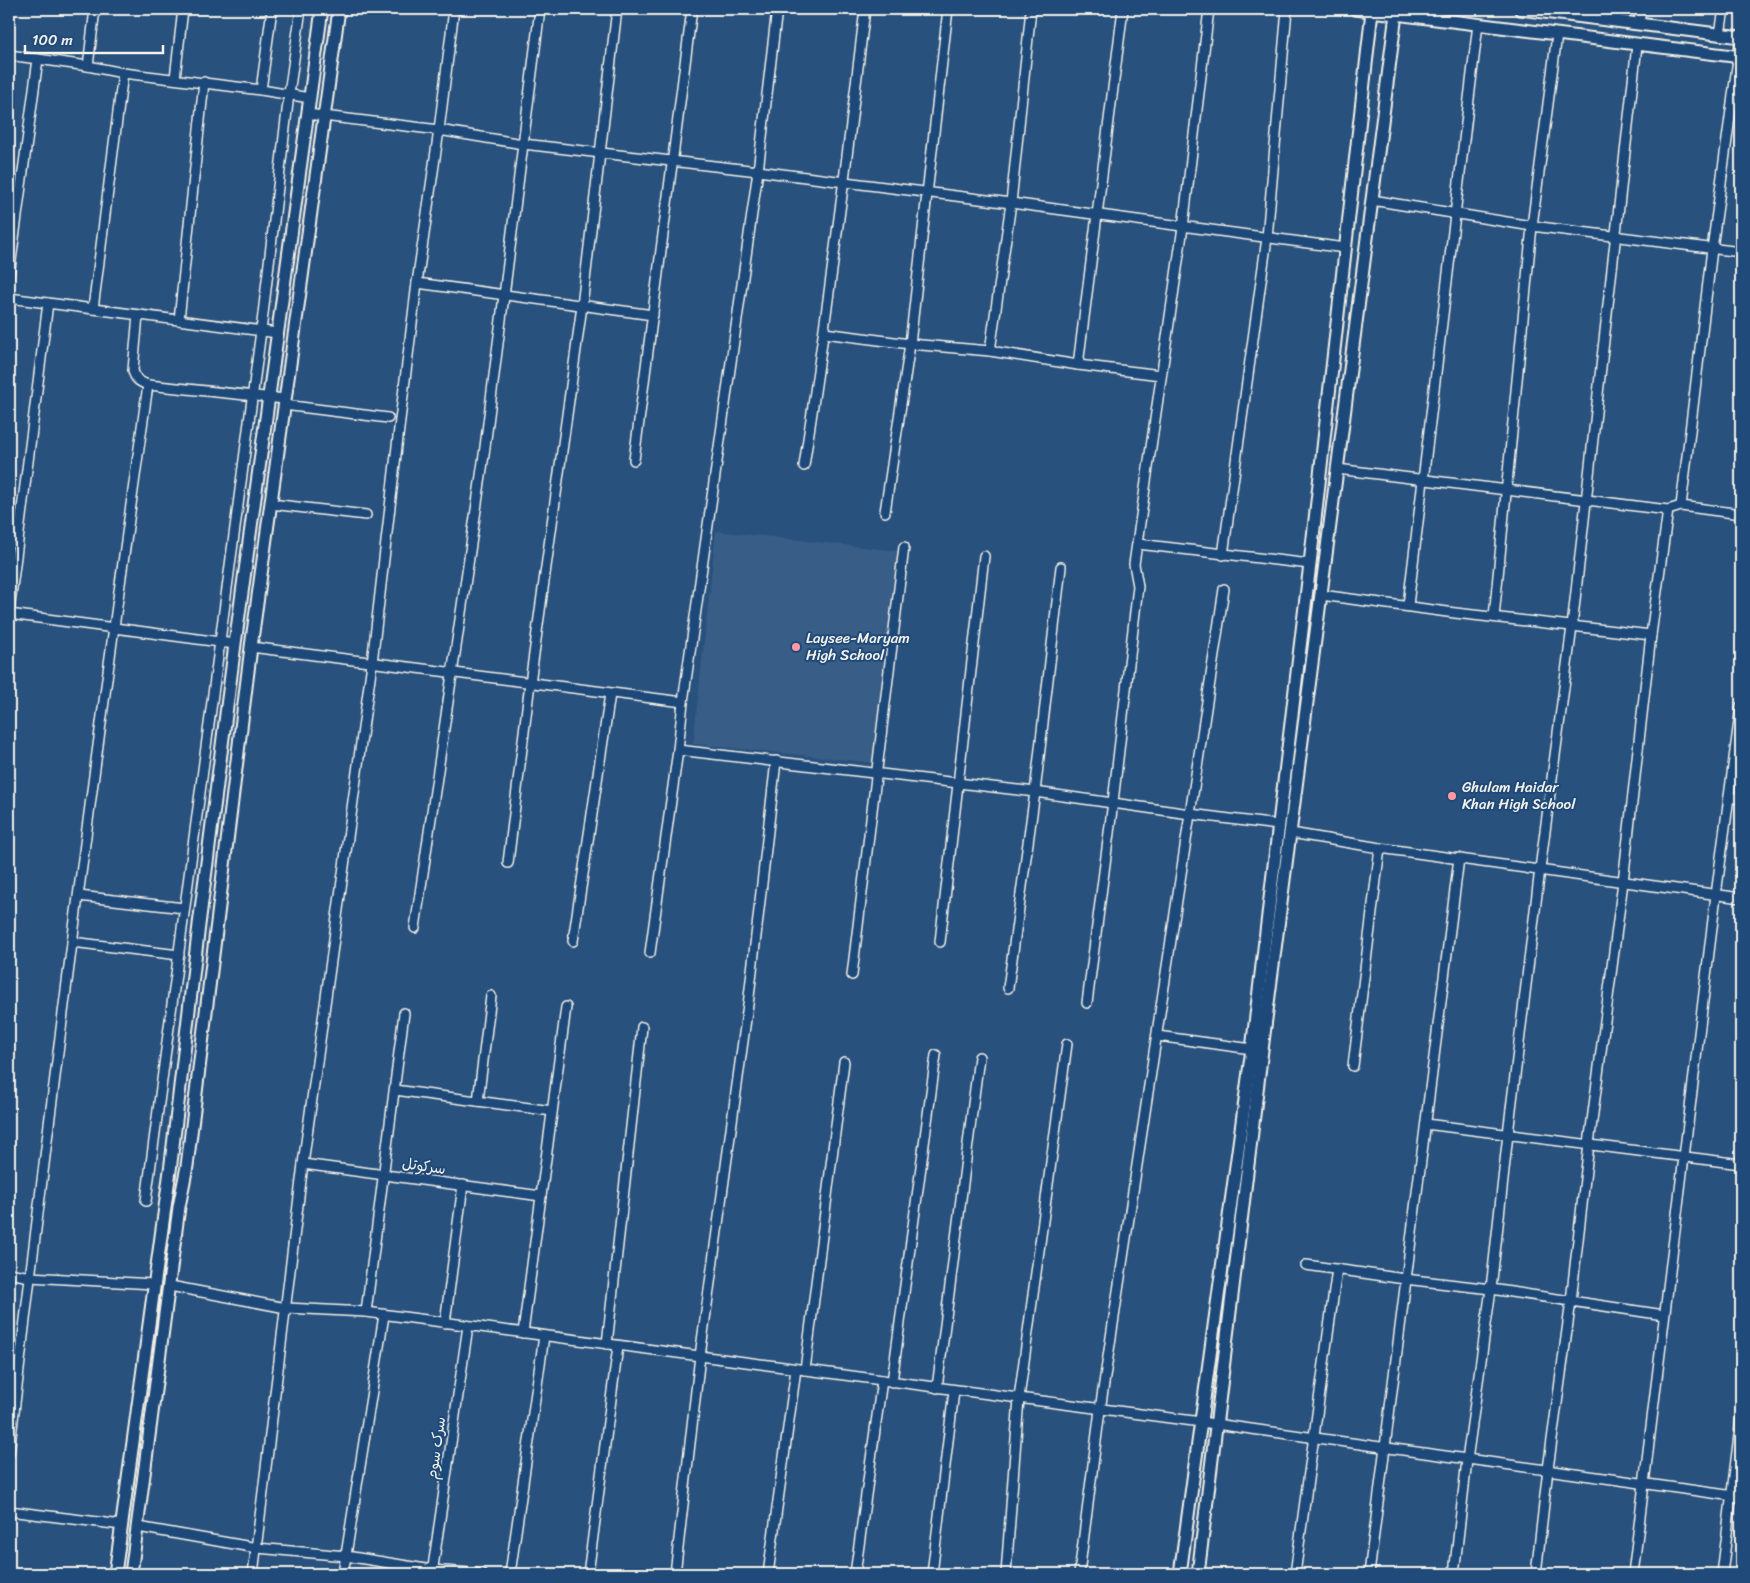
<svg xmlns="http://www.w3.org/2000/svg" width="1750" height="1583" font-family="Sriracha,'Playpen Sans Arabic',sans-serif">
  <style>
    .built { fill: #375d86 }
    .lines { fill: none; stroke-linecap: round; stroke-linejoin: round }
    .minor-casing { stroke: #f4f1e8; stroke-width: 12 }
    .major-casing { stroke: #f4f1e8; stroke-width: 15 }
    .minor { stroke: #1f4a7a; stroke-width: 9 }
    .major { stroke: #1f4a7a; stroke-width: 11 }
    .poi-dot { fill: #ff9aa2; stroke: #1f4a7a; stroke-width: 2 }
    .labels { text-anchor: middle; stroke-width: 4; stroke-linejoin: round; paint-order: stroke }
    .poi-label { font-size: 15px; fill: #f4f1e8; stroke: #1f4a7a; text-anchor: start }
    .street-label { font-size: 15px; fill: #f4f1e8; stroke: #1f4a7a }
  </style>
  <rect width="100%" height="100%" fill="#28517e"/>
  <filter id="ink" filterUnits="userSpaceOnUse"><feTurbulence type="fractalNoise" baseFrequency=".02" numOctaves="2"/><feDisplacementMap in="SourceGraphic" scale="10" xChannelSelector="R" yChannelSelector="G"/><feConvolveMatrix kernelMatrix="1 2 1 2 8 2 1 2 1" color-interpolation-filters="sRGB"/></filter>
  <g filter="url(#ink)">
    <polygon class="built" points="716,531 899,551 876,763 693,744"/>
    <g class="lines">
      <g class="minor-casing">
        <g id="minor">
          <polyline points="1639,24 1641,9"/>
          <polyline points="1720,34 1724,9"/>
          <polyline points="9,55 88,66 123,73 261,90 310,98"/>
          <polyline points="88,66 95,9"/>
          <polyline points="175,78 183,9"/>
          <polyline points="261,90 272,9"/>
          <polyline points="307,114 439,130 523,144 758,171 1011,203 1345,248"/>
          <polyline points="1372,200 1532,226 1741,252"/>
          <polyline points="9,276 38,59"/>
          <polyline points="417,283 653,315"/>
          <polyline points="9,298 278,333"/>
          <polyline points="93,309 123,73"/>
          <path d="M138 315 133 370C135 380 140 382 148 385L285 399"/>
          <polyline points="179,320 204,82"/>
          <polyline points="824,333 910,344 990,351 1078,365 1161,375"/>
          <polyline points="990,351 1011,203 1031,9"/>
          <polyline points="1078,365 1123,9"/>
          <polyline points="284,405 388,418"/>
          <polyline points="634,460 692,9"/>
          <path d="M804 466C827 314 847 162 865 9"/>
          <polyline points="1337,469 1668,510 1681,506 1741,514"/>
          <polyline points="271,504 366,515"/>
          <polyline points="1681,506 1712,249 1741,37"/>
          <polyline points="885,512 910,344 948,9"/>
          <polyline points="1138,544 1310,564"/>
          <polyline points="1223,555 1267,238 1287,9"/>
          <polyline points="1321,595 1455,613 1651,635"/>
          <polyline points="1408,605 1478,24"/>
          <polyline points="9,612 48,303"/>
          <polyline points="9,614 235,644"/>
          <polyline points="1494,617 1532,226 1557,35"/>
          <polyline points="251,647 683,702"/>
          <polyline points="678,750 1035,792 1190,814 1278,825"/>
          <polyline points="1729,797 1741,799"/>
          <polyline points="1291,833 1380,848 1741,898"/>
          <polyline points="508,863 530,683 582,306 617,9"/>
          <polyline points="79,896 184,908"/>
          <polyline points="415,928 484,455 540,9"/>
          <polyline points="573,941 610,694"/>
          <polyline points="72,942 179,955"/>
          <polyline points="940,942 984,556"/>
          <polyline points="650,953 678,750 683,702 758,171 777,9"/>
          <polyline points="852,975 904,547"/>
          <polyline points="1008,988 1035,792 1061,567"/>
          <polyline points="1087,1003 1113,802 1138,586 1134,564 1183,227 1209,9"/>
          <polyline points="1157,1036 1252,1049"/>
          <polyline points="1353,1066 1380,848"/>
          <polyline points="395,1090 552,1111"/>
          <polyline points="478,1101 491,996"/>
          <polyline points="1426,1124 1741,1164"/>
          <polyline points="303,1164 541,1196"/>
          <polyline points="146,1201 261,331 289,94 301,9"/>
          <polyline points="1306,1265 1405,1279 1491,1289 1664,1315"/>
          <polyline points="9,1273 30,1277 153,1284"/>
          <polyline points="170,1286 286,1308 366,1312 1201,1422 1741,1497"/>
          <polyline points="366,1312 404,1013"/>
          <polyline points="445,1323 463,1185"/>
          <polyline points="523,1333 566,1007"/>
          <polyline points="607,1344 642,1027"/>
          <polyline points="805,1370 844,1062"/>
          <polyline points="892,1382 936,1055"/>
          <polyline points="937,1388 979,1057"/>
          <path d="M9 1454C51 1097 97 740 148 385"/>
          <polyline points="9,1511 122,1525"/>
          <polyline points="138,1527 257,1548 346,1556 432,1570 482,1574"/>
          <polyline points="253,1574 303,1164 372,663 400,420 417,283 439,130 454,9"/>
          <polyline points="343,1574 384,1315"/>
          <polyline points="432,1574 468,1326"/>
          <polyline points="510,1574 544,1336"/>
          <polyline points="588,1574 618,1346"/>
          <polyline points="675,1574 700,1356 749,997 776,761"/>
          <polyline points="768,1574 796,1369"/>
          <polyline points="855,1574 882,1380"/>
          <polyline points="932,1574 954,1391"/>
          <polyline points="1006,1574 1019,1398 1067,1044"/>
          <polyline points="1079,1574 1100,1410 1224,589"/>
          <polyline points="1295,1574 1337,1269"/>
          <polyline points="1369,1574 1459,858"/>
          <polyline points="1454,1574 1467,1460 1491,1289 1508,1134 1540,869 1572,627 1637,45"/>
          <polyline points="1536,1574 1548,1469 1571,1301 1589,1144 1623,882 1651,635 1668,510"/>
          <polyline points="1633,1574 1716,895 1741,706"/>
          <polyline points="1722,1574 1741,1419"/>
        </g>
      </g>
      <g class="major-casing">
        <g id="major">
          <polyline points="1355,9 1741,57"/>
          <polyline points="1520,9 1741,37"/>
          <polyline points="115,1574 171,1163 199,925 235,644 322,9"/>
          <polyline points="131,1574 179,1207 187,1166 251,647 339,9"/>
          <polyline points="1180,1574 1252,1049 1310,564 1372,11"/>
          <polyline points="1198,1574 1262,1050 1396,14"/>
        </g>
      </g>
      <use href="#minor" class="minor"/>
      <use href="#major" class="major"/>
    </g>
  </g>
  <g class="poi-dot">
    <circle cx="796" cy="647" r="5"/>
    <circle cx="1452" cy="796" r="5"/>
  </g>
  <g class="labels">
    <g class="poi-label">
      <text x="806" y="643">Laysee-Maryam<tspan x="806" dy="17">High School</tspan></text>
      <text x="1462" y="792">Ghulam Haidar<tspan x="1462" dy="17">Khan High School</tspan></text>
    </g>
    <g class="street-label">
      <text transform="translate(424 1166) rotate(8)" y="5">سرکوتل</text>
      <text transform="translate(436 1448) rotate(-82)" y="5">سرک سوم</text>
    </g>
  </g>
  <rect width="1750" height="1583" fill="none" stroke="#1f4a7a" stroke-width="30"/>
  <rect x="15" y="15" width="1720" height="1553" fill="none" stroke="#f4f1e8" stroke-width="2" filter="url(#ink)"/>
  <path d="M25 45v8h138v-8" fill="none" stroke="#f4f1e8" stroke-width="2.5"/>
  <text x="32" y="45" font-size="15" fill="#f4f1e8" stroke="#1f4a7a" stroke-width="4" paint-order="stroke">100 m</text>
</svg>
